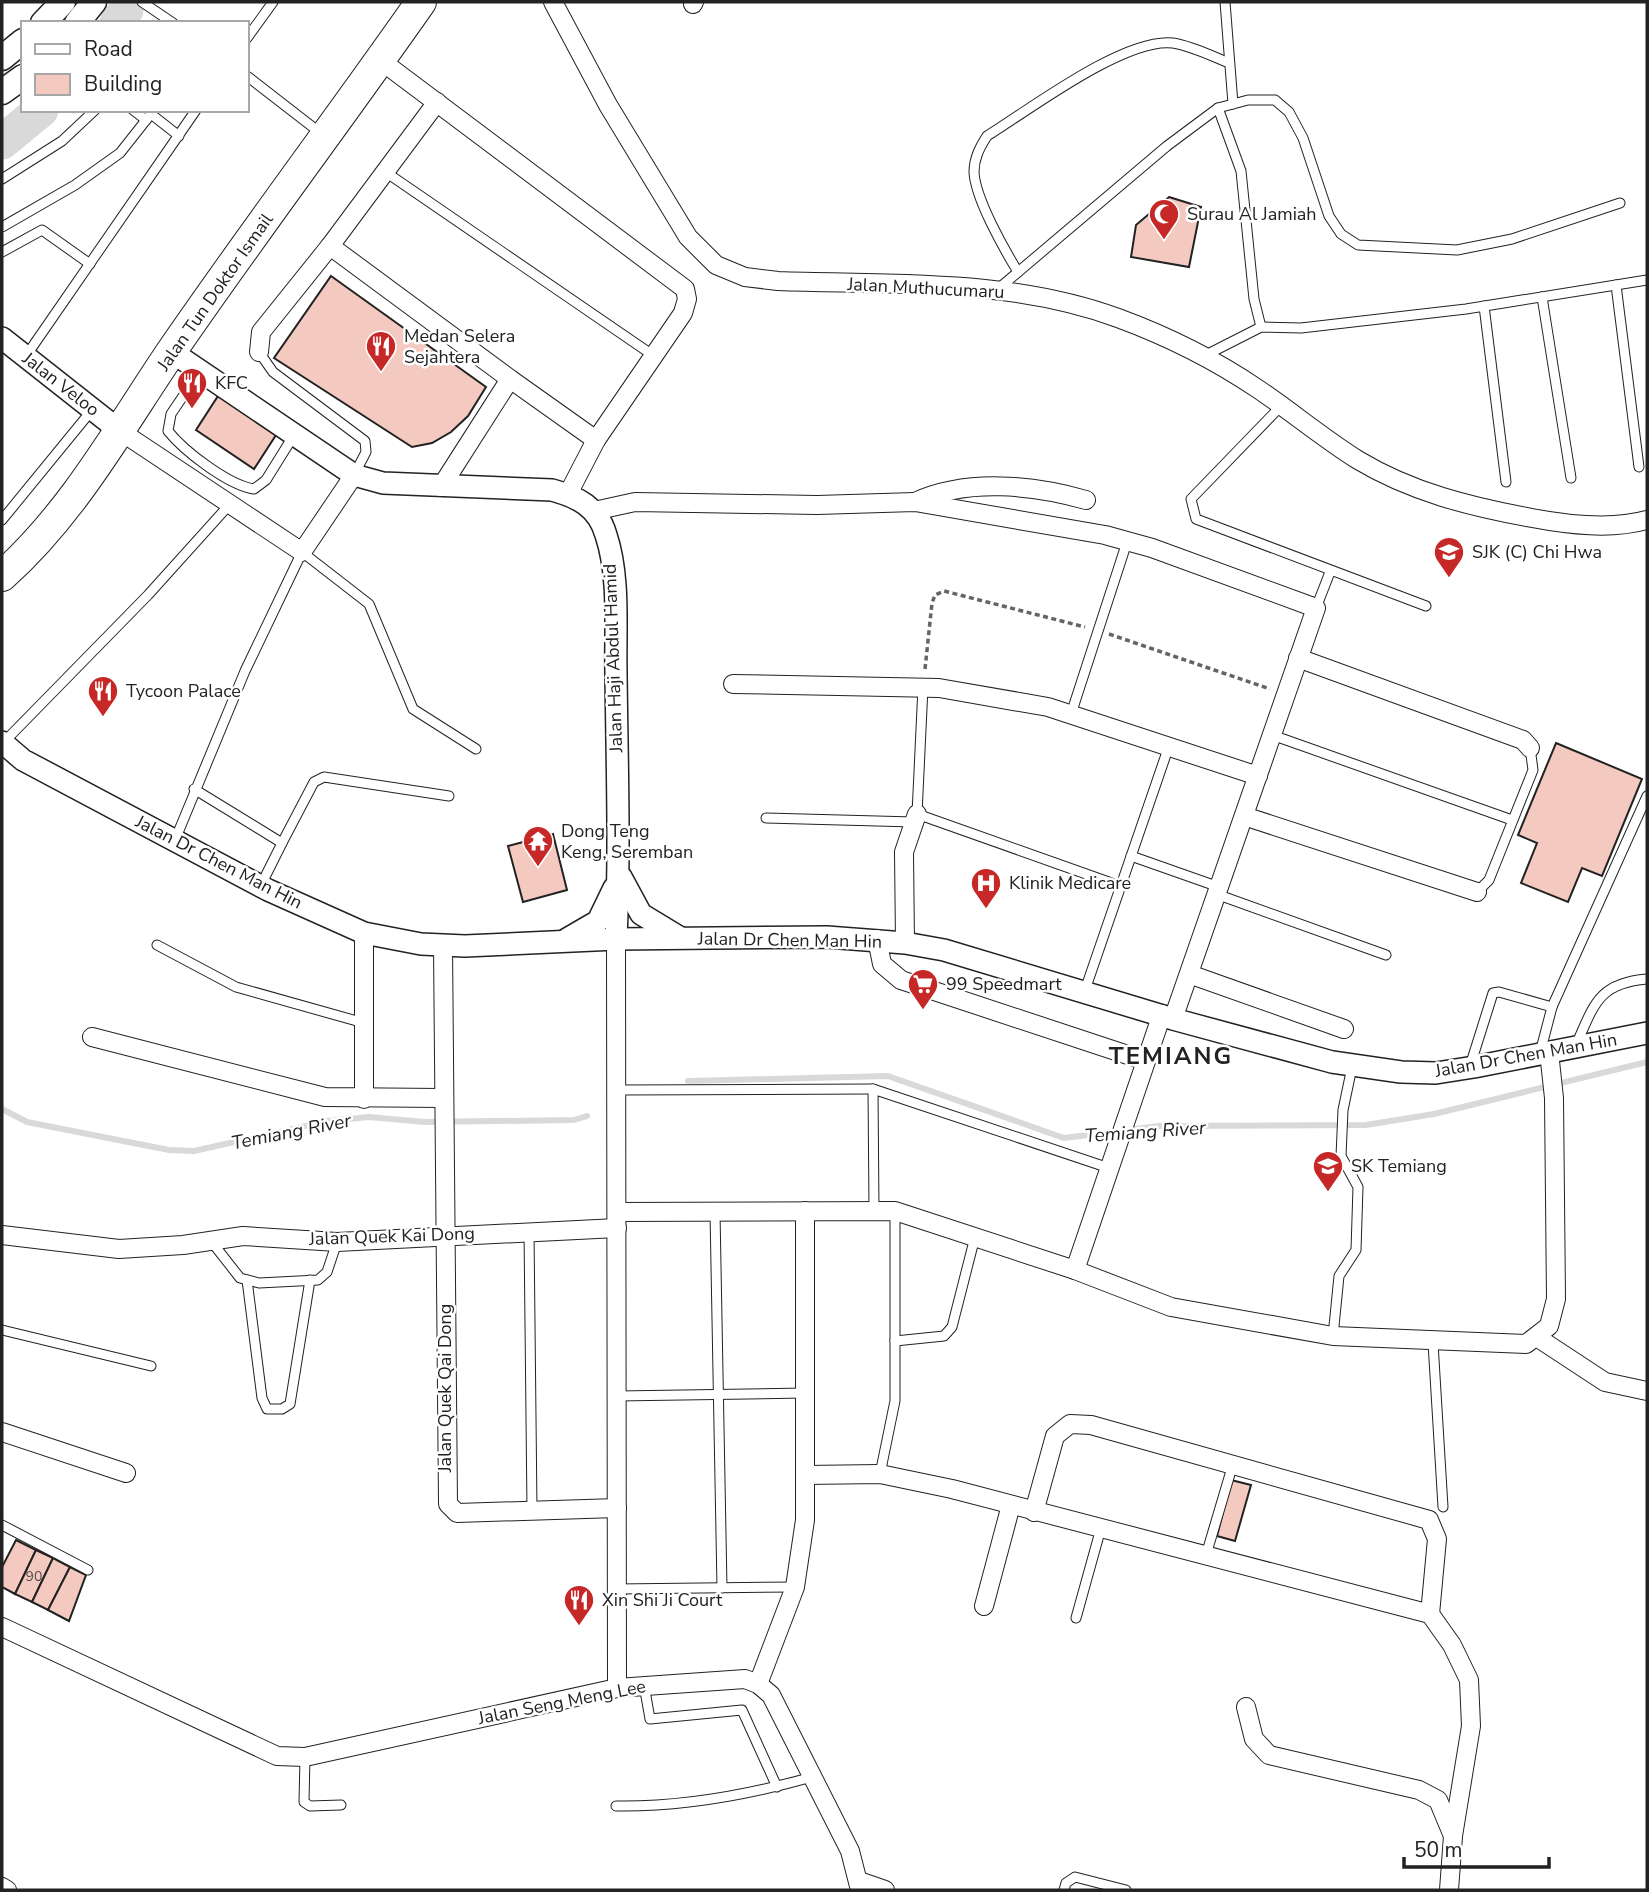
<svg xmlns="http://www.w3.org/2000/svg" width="1649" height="1892" font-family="'Nunito Sans',sans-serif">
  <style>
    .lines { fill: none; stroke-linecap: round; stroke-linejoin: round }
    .stream { stroke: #d9d9d9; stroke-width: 6 }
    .river { stroke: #d9d9d9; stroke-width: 35 }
    .building { fill: #f3c9c0; stroke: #222; stroke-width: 2 }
    .service-casing { stroke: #222; stroke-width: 11 }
    .minor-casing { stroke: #222; stroke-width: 20 }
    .tertiary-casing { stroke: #222; stroke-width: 24 }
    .secondary-casing { stroke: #222; stroke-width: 27 }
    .trunk-casing { stroke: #222; stroke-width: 32 }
    .path { stroke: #646464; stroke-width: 3.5; stroke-dasharray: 5 3.5; stroke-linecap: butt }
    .service { stroke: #fff; stroke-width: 9 }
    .minor { stroke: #fff; stroke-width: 18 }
    .tertiary { stroke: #fff; stroke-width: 21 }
    .secondary { stroke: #fff; stroke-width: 24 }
    .trunk { stroke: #fff; stroke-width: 30 }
    .labels { text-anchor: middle; stroke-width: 5; stroke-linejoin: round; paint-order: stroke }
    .number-label { font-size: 14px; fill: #564c4a }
    .poi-label { font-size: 18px; fill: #222; stroke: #fff; text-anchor: start }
    .street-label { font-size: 18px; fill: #222; stroke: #fff }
    .water-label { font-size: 19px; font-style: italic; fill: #222; stroke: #fff }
    .district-label { font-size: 24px; font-weight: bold; letter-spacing: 2px; fill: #222; stroke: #fff }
  </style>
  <rect width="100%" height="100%" fill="#fff"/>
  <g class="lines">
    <g class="stream">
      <polyline points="688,1081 888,1076 1064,1138 1159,1126 1366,1125 1434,1114 1647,1062"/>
      <polyline points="2,1109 27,1122 169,1150 194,1151 328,1121 369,1117 425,1122 574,1120 587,1116"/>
    </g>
    <g class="river">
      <polyline points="117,23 126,10"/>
      <polyline points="2,142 41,110"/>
    </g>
  </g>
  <g class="building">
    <polygon points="1169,197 1201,207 1189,267 1131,257 1136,225"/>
    <polygon points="331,276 486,387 468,416 451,432 432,443 412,447 274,358"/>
    <polygon points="218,396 276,435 254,469 196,430"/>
    <polygon points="1556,743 1642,779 1602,876 1582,868 1568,902 1521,883 1537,843 1518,835"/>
    <polygon points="553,834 567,890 523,902 508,846"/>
    <polygon points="1231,1480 1251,1485 1235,1541 1217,1536"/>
    <polygon points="16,1540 36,1550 15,1594 2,1587 2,1567"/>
    <polygon points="36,1550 53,1558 32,1602 15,1594"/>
    <polygon points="53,1558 70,1567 48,1610 32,1602"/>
    <polygon points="70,1567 86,1575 69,1621 48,1610"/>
  </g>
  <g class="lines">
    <g class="service-casing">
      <g id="service">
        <polyline points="142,2 173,23"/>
        <polyline points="1225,2 1233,104"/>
        <polyline points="247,38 273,2"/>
        <polyline points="247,76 323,135"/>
        <polyline points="1218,108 1241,171 1254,299 1261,327"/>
        <polyline points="133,110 146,120"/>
        <polyline points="151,114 179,136"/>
        <polyline points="387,173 654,356"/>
        <polyline points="2,179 62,141 95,110"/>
        <polyline points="2,227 75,185 120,153 154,110"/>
        <polyline points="2,252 42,230 90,264"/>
        <path d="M1018 272C1004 249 975 198 974 172 974 158 980 147 987 136 1029 110 1125 37 1173 43 1192 46 1212 56 1229 63"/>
        <polyline points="1616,285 1639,467"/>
        <polyline points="998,289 1167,146 1218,108 1248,100 1275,100 1289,112 1303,138 1329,216 1341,234 1358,245 1457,250 1512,239 1620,203"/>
        <polyline points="1542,297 1571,478"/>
        <polyline points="1484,306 1506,482"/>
        <polyline points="259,352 273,372 365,441 366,452 354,475"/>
        <polyline points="26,356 196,110"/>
        <polyline points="1204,356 1261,327 1301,328 1466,309 1647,280"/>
        <path d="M200 371 171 414 168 431C184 451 228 485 254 489L266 480 294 435"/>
        <polyline points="1281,406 1191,499 1196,519 1426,606"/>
        <polyline points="2,520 92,410"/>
        <polyline points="1316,608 1330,572"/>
        <polyline points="923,687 917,814 1120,886"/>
        <polyline points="1071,714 1127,542"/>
        <polyline points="1272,735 1512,820"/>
        <polyline points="4,742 148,595 230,504"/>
        <polyline points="194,789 282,843 261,885"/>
        <polyline points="766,818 914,822"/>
        <polyline points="175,840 245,671 302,552 369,604 413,709 476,749"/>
        <polyline points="282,843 314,782 324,777 449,796"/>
        <polyline points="1131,856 1219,887"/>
        <polyline points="1477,892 1489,880 1533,770 1530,748"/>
        <polyline points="1216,894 1386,955"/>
        <polyline points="157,945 236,987 364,1023"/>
        <polyline points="1085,990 1169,746"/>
        <polyline points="1552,1007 1647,796"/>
        <path d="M1576 1045C1594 1005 1598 983 1647 979"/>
        <polyline points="1470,1066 1493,993 1499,992 1552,1007 1540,1053"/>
        <polyline points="617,1090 873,1089"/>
        <polyline points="874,1211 873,1089 1109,1168"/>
        <polyline points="715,1212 722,1588"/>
        <polyline points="529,1231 532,1510"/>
        <polyline points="211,1241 240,1278 259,1283 318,1280 327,1272 337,1242"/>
        <polyline points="247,1280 262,1398 267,1409 282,1409 290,1404 310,1280"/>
        <polyline points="2,1330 151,1366"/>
        <polyline points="1333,1336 1339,1276 1356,1250 1358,1187 1341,1156 1343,1110 1352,1067"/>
        <polyline points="895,1341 944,1336 952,1327 975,1237"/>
        <polyline points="1433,1343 1443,1507"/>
        <polyline points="617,1396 805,1393"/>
        <polyline points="880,1474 895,1401 895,1211"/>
        <polyline points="2,1525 88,1570"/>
        <polyline points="1206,1555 1233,1464"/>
        <polyline points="617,1589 795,1587"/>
        <polyline points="1076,1618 1101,1528"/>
        <polyline points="644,1685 650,1719 742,1710 777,1787"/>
        <polyline points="305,1757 304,1802 310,1806 341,1805"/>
        <path d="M616 1806C682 1807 748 1795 812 1777"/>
        <polyline points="1064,1890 1066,1883 1075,1877 1126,1890"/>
      </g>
    </g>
    <g class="minor-casing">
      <g id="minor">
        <path d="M553 2 608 105 688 237 716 265 745 277 778 281C890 285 1010 278 1118 318 1167 336 1215 360 1258 389 1292 412 1323 438 1358 460 1411 492 1471 507 1532 518 1569 525 1611 530 1647 520"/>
        <polyline points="693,4 694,2"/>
        <polyline points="380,60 685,289 687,299 683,313 596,440 568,494"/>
        <polyline points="437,102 330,246 510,379 441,487"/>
        <polyline points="259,352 261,332 330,246"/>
        <polyline points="510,379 596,440"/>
        <polyline points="120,431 302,552 354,475"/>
        <path d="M915 502C967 478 1033 485 1086 500"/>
        <polyline points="594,511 635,502 817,505 915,502 1105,535 1152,548 1316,608 1173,1019"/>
        <polyline points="1298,658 1523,740 1530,748"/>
        <polyline points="733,684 939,688 1048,707 1258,776"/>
        <polyline points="1244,816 1477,892"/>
        <polyline points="364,933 364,1099"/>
        <polyline points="616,939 617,1688"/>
        <polyline points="877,939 882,964 901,980 1146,1061"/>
        <polyline points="905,943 904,852 917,814"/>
        <polyline points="443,945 448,1504 457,1513 617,1508"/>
        <polyline points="1189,974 1344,1029"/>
        <polyline points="92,1037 325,1097 443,1098"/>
        <polyline points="617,1212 895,1211 1075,1270 1171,1307 1333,1336 1526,1344 1549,1326 1556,1299 1554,1098 1549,1052"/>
        <polyline points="2,1235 119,1249 183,1245 243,1236 337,1242 617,1228"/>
        <polyline points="1075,1270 1162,1014"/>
        <polyline points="1538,1338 1605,1382 1647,1391"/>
        <polyline points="2,1432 126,1473"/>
        <polyline points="805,1475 880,1474 952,1489 1430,1614 1452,1645 1469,1680 1471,1726 1453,1836 1449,1890"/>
        <polyline points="1034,1512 1055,1436 1070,1424 1091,1425 1429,1520 1437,1539 1430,1614"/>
        <polyline points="984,1606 1011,1505"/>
        <polyline points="2,1627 277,1756 305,1757 617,1688 745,1679 758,1684 771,1695 850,1851 860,1890"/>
        <polyline points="758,1684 795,1587 805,1520 805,1211"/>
        <polyline points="1246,1707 1254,1739 1269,1755 1419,1790 1438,1800 1453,1836"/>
        <polyline points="859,1881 885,1890"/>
        <polyline points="2,1887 7,1890"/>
      </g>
    </g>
    <g class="tertiary-casing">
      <g id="tertiary">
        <polyline points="2,338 120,431"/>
        <path d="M172 352 354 475 383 483 552 490C578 497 598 507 606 535 620 577 615 629 616 673 617 762 620 850 616 939"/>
        <polyline points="2,742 23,760 268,890 364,933 421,944 465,946 616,939 827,937 905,943 944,950 1173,1019 1332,1062 1401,1072 1436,1073 1474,1067 1647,1033"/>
        <polyline points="621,877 641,914 679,937"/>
        <polyline points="567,939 598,921 614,888"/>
      </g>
    </g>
    <g class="secondary-casing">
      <g id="secondary">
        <polyline points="43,23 63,2"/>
        <polyline points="77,23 94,2"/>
        <polyline points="2,58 23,41"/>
        <polyline points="2,92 23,77"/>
      </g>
    </g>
    <g class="trunk-casing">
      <path id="trunk" d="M2 576C72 514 119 429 171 352 252 234 339 119 421 2"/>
    </g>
    <g class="path">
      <polyline points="1109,634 1270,689"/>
      <polyline points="925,669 932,603 935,595 944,591 1085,627"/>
    </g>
    <use href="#service" class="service"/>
    <use href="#minor" class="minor"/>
    <use href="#tertiary" class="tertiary"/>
    <use href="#secondary" class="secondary"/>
    <use href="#trunk" class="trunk"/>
  </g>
  <defs>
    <g id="mosque-pin" transform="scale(1.575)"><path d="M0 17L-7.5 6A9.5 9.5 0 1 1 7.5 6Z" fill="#c62828" stroke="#fff"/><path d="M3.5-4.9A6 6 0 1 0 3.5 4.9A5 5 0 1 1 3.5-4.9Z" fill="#fff"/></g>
    <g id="restaurant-pin" transform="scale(1.575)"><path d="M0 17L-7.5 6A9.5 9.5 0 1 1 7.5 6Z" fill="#c62828" stroke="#fff"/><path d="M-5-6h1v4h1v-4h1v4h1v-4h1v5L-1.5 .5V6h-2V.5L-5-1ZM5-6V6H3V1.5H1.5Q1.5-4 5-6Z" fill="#fff"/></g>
    <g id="school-pin" transform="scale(1.575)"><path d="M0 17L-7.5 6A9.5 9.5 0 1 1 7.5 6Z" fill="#c62828" stroke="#fff"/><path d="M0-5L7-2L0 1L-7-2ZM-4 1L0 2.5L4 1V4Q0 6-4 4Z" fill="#fff"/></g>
    <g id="temple-pin" transform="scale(1.575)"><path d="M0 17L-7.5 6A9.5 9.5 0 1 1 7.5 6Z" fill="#c62828" stroke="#fff"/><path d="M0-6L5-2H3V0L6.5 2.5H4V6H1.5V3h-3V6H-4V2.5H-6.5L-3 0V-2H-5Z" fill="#fff"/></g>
    <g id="hospital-pin" transform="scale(1.575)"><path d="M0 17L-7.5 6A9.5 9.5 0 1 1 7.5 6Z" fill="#c62828" stroke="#fff"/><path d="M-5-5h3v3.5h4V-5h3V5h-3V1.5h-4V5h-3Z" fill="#fff"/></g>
    <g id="supermarket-pin" transform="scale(1.575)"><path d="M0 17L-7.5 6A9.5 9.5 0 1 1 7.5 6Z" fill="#c62828" stroke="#fff"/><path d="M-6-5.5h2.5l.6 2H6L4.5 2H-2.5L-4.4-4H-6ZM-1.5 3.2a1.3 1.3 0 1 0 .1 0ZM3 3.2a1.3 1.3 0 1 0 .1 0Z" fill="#fff"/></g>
  </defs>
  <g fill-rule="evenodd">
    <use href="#mosque-pin" x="1164" y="214"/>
    <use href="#restaurant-pin" x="381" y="346"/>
    <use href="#restaurant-pin" x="192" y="383"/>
    <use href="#school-pin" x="1449" y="552"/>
    <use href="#restaurant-pin" x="103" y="691"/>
    <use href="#temple-pin" x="538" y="841"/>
    <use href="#hospital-pin" x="986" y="883"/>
    <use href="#supermarket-pin" x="923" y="984"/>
    <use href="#school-pin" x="1328" y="1166"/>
    <use href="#restaurant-pin" x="579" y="1600"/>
  </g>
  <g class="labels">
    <g class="number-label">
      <text x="34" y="1581">90</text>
    </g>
    <g class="poi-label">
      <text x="1187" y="220">Surau Al Jamiah</text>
      <text x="404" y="342">Medan Selera<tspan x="404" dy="21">Sejahtera</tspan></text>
      <text x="215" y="389">KFC</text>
      <text x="1472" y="558">SJK (C) Chi Hwa</text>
      <text x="126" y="697">Tycoon Palace</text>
      <text x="561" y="837">Dong Teng<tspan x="561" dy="21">Keng, Seremban</tspan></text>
      <text x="1009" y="889">Klinik Medicare</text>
      <text x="946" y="990">99 Speedmart</text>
      <text x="1351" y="1172">SK Temiang</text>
      <text x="602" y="1606">Xin Shi Ji Court</text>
    </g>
    <g class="street-label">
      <text transform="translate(926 288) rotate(3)" y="6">Jalan Muthucumaru</text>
      <text transform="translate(215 292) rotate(-55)" y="6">Jalan Tun Doktor Ismail</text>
      <text transform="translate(61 384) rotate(38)" y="6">Jalan Veloo</text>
      <text transform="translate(613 658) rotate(-92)" y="6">Jalan Haji Abdul Hamid</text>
      <text transform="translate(219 862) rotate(27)" y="6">Jalan Dr Chen Man Hin</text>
      <text transform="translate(790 940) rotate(1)" y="6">Jalan Dr Chen Man Hin</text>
      <text transform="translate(1526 1055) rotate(-10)" y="6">Jalan Dr Chen Man Hin</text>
      <text transform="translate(392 1236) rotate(-2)" y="6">Jalan Quek Kai Dong</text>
      <text transform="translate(445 1388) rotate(-90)" y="6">Jalan Quek Qai Dong</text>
      <text transform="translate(562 1702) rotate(-11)" y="6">Jalan Seng Meng Lee</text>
    </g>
    <g class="water-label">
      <text transform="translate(291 1131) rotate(-11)" y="7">Temiang River</text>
      <text transform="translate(1145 1131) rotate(-4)" y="7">Temiang River</text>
    </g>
    <g class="district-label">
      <text x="1171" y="1064">TEMIANG</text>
    </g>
  </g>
  <rect width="1649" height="1892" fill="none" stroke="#222222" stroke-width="7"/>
  <rect x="21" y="21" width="228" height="91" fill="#ffffff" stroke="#a7a7a7" stroke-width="2"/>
  <rect x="35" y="44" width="35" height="10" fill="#ffffff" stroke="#a7a7a7" stroke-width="2"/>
  <text x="84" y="56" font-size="21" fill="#222222">Road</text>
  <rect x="35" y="74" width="35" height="21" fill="#f3c9c0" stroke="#a7a7a7" stroke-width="2"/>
  <text x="84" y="91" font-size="21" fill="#222222">Building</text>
  <path d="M1404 1857v10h145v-10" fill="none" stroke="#222222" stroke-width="3.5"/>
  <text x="1414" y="1857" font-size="21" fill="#222222" stroke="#ffffff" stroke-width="5" paint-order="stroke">50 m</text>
</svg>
